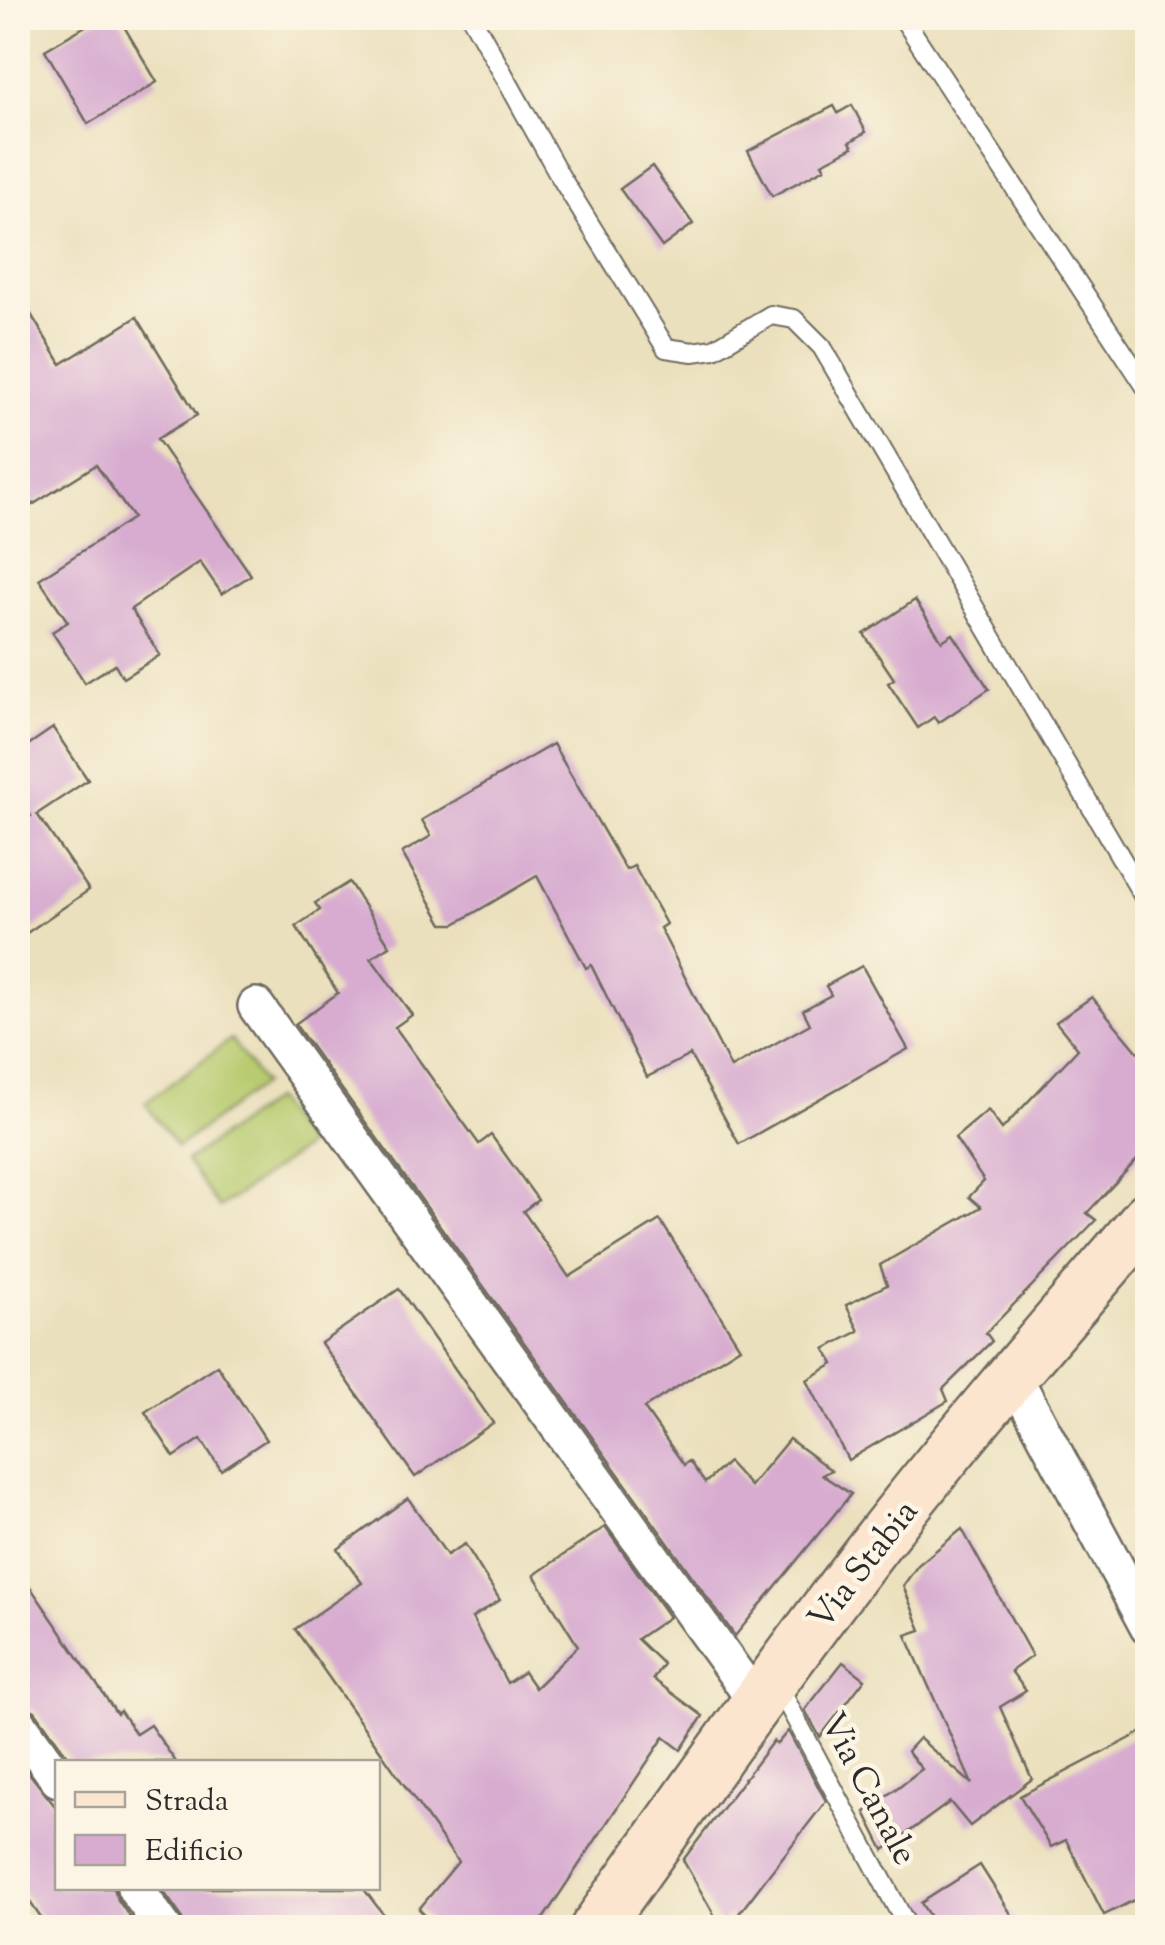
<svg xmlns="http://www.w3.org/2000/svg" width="1165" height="1945" font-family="'Sorts Mill Goudy',serif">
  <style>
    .green { fill: #b8cb6f; stroke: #727b4d; stroke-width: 2.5 }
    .building { fill: #d7acd0 }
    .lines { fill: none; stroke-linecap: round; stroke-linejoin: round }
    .lane-casing { stroke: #6e6a5e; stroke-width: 22 }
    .street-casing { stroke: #6e6a5e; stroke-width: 40 }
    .secondary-casing { stroke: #6e6a5e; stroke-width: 55 }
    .lane { stroke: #fff; stroke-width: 18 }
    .street { stroke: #fff; stroke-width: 35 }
    .secondary { stroke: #fbe5cf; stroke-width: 50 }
    .labels { text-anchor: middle; stroke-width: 9; stroke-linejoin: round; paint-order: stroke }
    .street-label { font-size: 35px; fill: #2b2b2b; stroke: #fcf5e5 }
  </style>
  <rect width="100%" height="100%" fill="#fcf5e5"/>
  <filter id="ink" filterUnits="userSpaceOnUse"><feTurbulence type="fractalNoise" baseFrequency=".01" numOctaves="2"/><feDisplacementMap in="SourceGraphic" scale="20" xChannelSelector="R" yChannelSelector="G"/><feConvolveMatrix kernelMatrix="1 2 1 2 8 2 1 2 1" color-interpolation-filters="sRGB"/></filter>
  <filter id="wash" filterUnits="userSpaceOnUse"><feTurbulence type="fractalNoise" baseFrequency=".0048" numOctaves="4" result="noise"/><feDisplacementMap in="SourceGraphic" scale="40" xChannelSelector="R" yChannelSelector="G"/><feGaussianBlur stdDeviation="2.25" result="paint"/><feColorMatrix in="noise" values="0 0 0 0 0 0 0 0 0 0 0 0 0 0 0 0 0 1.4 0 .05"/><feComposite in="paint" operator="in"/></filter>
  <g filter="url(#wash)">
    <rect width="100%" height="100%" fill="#ebe0bd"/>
    <g class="green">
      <polygon points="231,1039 263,1084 177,1147 145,1103"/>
      <polygon points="274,1099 307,1146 219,1208 186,1161"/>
    </g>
    <g id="blocks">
      <g class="building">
        <polygon points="99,18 119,18 157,82 88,124 45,50"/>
        <polygon points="852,105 866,132 850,142 853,147 822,163 825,168 772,196 748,151 834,106 838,113"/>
        <polygon points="652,166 693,224 662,247 620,189"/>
        <polygon points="18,293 61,364 137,317 197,415 157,439 251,575 222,594 200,562 131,609 160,655 123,678 115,664 85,683 52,632 68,622 39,579 133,518 96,465 18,514"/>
        <polygon points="915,600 942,641 953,634 989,689 938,723 934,717 918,728 888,683 894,679 864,634"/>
        <polygon points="53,728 88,780 37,814 89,890 18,939 18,825 31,816 18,796 18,752"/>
        <polygon points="553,744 626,870 634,866 666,924 660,928 731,1068 810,1024 803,1010 831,995 826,986 862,966 908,1049 739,1144 690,1055 647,1077 591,965 586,968 537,876 455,924 443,924 402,853 431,836 422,820"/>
        <polygon points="349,882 390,946 371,958 412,1015 395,1027 479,1144 491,1135 538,1200 523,1211 569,1277 660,1220 740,1347 644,1408 684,1465 689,1461 705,1483 728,1462 750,1486 789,1439 831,1470 822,1475 851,1494 735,1636 295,1024 338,993 296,926 320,910 315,903"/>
        <polygon points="1092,997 1148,1064 1148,1148 1087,1213 1096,1220 986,1333 992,1341 943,1389 948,1401 848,1460 807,1380 834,1364 825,1349 859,1331 846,1305 887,1285 880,1265 981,1207 969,1197 984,1181 955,1138 988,1110 1002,1129 1078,1049 1056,1022"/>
        <polygon points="399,1289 493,1423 415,1477 321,1343"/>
        <polygon points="217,1365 266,1440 221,1470 201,1439 174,1457 145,1412"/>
        <polygon points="408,1498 447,1555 465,1544 500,1600 472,1618 507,1683 524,1672 535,1688 578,1646 534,1575 605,1527 669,1617 637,1639 663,1664 653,1679 703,1716 681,1750 664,1737 537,1928 437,1928 419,1909 458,1862 295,1629 362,1583 338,1549"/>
        <polygon points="962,1529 1032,1656 1011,1671 1026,1691 1000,1707 1032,1779 970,1826 950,1802 884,1850 865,1812 922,1769 907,1751 919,1738 972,1784 906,1635 921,1630 903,1586 918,1565"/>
        <polygon points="18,1569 117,1714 120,1711 136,1734 150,1725 176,1762 72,1762 35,1711 18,1702"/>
        <polygon points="843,1662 865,1679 820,1737 805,1710"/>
        <polygon points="1148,1729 1148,1893 1104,1915 1066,1840 1051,1847 1020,1796"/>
        <polygon points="788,1731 826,1801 734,1920 729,1915 720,1925 683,1860 773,1741 777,1744"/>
        <polygon points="18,1759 58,1810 58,1888 114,1888 118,1900 137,1928 48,1928 18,1885"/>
        <polygon points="980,1865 1020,1928 937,1928 921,1903"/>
        <polygon points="161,1888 363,1888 383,1914 364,1928 185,1928 181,1916"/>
      </g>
    </g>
  </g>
  <g filter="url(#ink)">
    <use href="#blocks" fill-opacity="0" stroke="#6e6a5e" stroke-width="2.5"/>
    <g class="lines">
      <g class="lane-casing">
        <g id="lane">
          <polyline points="472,18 560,176 666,348 693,352 714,349 771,315 794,319 822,347 1148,904"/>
          <polyline points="903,18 1148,390"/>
          <polyline points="778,1686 908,1928"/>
        </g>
      </g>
      <g class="street-casing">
        <g id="street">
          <polyline points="256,1006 757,1703"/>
          <polyline points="1013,1375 1148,1627"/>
          <polyline points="18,1723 58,1779"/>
          <polyline points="135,1888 164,1928"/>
        </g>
      </g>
      <g class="secondary-casing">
        <path id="secondary" d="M596 1928C689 1797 781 1666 879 1539 965 1429 1057 1323 1148 1217"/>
      </g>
      <use href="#lane" class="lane"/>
      <use href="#street" class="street"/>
      <use href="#secondary" class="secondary"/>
    </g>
  </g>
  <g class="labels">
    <g class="street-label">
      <text transform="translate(862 1564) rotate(-52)" y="12">Via Stabia</text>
      <text transform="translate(870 1788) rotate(62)" y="12">Via Canale</text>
    </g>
  </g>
  <rect width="1165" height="1945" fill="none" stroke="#fcf5e5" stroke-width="60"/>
  <rect x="55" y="1760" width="325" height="130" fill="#fcf5e5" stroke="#a8a49b" stroke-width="2.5"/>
  <rect x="75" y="1792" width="50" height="15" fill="#fbe5cf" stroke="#a8a49b" stroke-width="2.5"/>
  <text x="145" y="1810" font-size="30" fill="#2b2b2b">Strada</text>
  <rect x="75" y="1835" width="50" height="30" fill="#d7acd0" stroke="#a8a49b" stroke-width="2.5"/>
  <text x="145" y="1860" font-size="30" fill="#2b2b2b">Edificio</text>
</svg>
